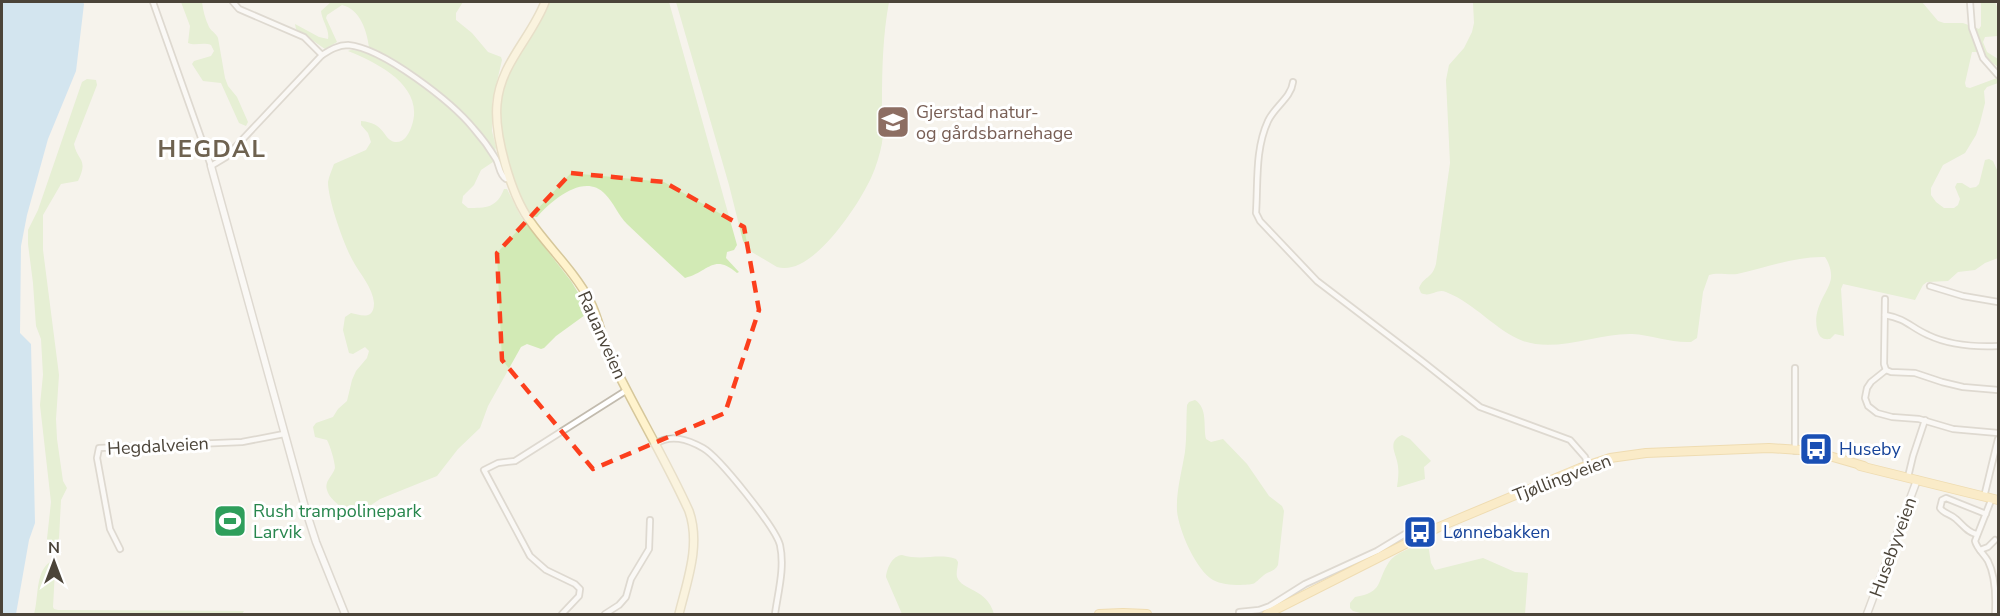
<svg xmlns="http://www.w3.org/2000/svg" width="2000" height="616" font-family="'Nunito Sans',sans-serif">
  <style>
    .green { fill: #d2eab5 }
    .water { fill: #a9d4f2 }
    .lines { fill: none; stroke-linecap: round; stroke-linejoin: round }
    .minor-casing { stroke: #c2bbae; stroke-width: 8 }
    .tertiary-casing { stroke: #c2bbae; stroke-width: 9 }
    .secondary-casing { stroke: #d6c79b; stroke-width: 10 }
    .primary-casing { stroke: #e6c16a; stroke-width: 10 }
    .minor { stroke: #fff; stroke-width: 4.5 }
    .tertiary { stroke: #fff; stroke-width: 6 }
    .secondary { stroke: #fff3cd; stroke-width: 7 }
    .primary { stroke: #ffe39c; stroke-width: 8 }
    .marked { fill: none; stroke: #fc3f1d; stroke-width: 4.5; stroke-dasharray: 12 8; stroke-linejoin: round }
    .labels { text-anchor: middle; stroke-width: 6; stroke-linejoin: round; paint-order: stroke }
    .education-label { font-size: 18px; fill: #785e54; stroke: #fff; text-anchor: start }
    .street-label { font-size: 18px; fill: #4b4439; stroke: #fff }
    .transit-label { font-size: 18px; fill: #164399; stroke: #fff; text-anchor: start }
    .leisure-label { font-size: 18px; fill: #27864d; stroke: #fff; text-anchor: start }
    .district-label { font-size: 24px; font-weight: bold; letter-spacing: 1.5px; fill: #6e6250; stroke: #fff }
  </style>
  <rect width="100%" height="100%" fill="#f6f3ec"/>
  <g class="green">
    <path d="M181 2H202C203 10 205 19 209 27 212 32 216 33 218 38L225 78 228 86 237 97 248 122 246 126 239 123 221 83 203 81 192 64 194 61 211 56 214 51 211 45C203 42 195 46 188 43L190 26Z"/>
    <path d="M331 2H463L456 13V20L472 33 488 52 501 57 502 60 492 103V131L496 147 493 162 481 170 474 185 463 196 462 203 468 208C486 208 497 208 504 189H507L521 217 571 281 588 309 585 315 556 336 544 348 541 349 527 344 521 347 488 406 480 428 458 449 437 476 380 499 352 518C346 509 329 500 327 490 324 481 333 476 335 468 335 462 330 445 327 440L315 437 313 427 316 423 333 417 338 409 347 401 352 380 356 371 367 358 369 351 365 347 353 354 349 353 343 330 345 317 351 313C360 315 374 321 374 303 373 288 360 274 353 261 344 245 328 200 328 182 329 176 332 170 334 164L366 150 371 142 368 133 361 125V121C386 123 383 140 395 142 404 143 408 135 411 128 427 87 378 63 348 51 353 48 361 53 368 50L369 47C367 31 360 9 342 5L327 15 326 18 337 42 325 49 296 29 295 24 319 37 328 39C330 30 322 21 321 11Z"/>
    <path d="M550 2H669L737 245 734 250 727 252 726 258 739 272 737 273C713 253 709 272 685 278 666 261 646 242 627 224 618 215 614 203 605 194 584 172 551 201 537 217H531C511 180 490 120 507 79 518 51 540 29 550 2Z"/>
    <path d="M676 2H889C883 34 882 68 882 102 881 115 884 130 882 143 880 154 876 167 871 178 859 204 812 278 777 267L750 251 743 241 729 185Z"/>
    <path d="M1473 2H1922L1938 21 1944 23H1963L1979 29 1981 26V2H1995L1998 9V36L1985 37 1983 42 1987 52 1998 59V67L1977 52H1972L1965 83 1966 87 1970 88 1997 78 1998 83 1987 87 1984 91 1985 103 1980 123 1976 135 1965 153 1943 165 1931 188V195L1936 202 1944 208H1954L1958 205 1960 199 1955 187 1957 183H1962L1970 188 1976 187 1979 184 1985 160 1989 159 1993 161 1998 172V258L1985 263 1975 270 1958 272 1948 281 1927 282 1923 285 1915 300 1843 284 1841 289 1844 336 1835 334 1830 339C1821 340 1819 336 1817 329 1812 304 1833 289 1831 274 1831 269 1828 261 1825 257 1795 256 1765 268 1737 274 1727 275 1717 272 1709 275L1703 292 1697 338 1691 342C1671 343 1652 335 1632 334 1597 333 1557 353 1523 341 1495 330 1476 304 1446 292 1437 288 1431 298 1421 293L1419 288C1424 276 1432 279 1436 264L1450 163 1446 80 1449 65 1464 48 1472 32 1474 23Z"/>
    <path d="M87 79 96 80 97 85 74 144C77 161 89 158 78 181L61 184 43 215V250L59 375 56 419 57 439 63 481 67 488 61 500 59 538 57 543 53 545 48 544 47 539 51 502 40 405 43 375 41 339 36 326 33 283 28 244V230L38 210 82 82Z"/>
    <path d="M1195 400C1208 408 1203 426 1206 439L1211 442 1223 439 1247 464 1269 496 1282 506 1284 511 1278 565C1274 572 1269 571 1264 575 1252 585 1257 584 1240 585 1231 585 1220 584 1213 580 1196 570 1179 531 1177 511 1176 491 1182 471 1185 452 1187 436 1186 421 1187 405L1189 402Z"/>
    <path d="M1402 435 1410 439 1431 461 1424 467 1425 479 1399 487H1397C1398 480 1399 473 1398 466 1397 454 1386 442 1402 435Z"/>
    <path d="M1422 543 1428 544 1431 563 1435 570 1483 558 1515 572 1528 573 1525 614H1364L1353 611 1350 608V603L1355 597C1384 592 1376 582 1389 562 1395 553 1413 547 1422 543Z"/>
    <path d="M902 555C922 561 939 553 956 559L958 562C958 566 956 572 957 577 962 591 987 588 994 614H902L886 577C887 568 892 556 902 555Z"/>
    <path d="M50 562 54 564 55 570 53 607 54 609 58 610 244 611 242 614H34C39 598 35 572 50 562Z"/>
  </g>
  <polygon class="water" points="2,2 83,2 84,4 76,71 48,139 27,215 21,246 20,333 31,344 35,523 29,540 16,614 2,614"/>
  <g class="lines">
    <g class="minor-casing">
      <g id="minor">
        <polyline points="153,2 211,166 226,157 322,55 304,37 239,9 233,2"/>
        <polyline points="1970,2 1972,28 1983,58 1998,75"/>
        <path d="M322 55C330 50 338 45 348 45 383 48 452 102 474 129 482 138 490 149 496 159 500 167 499 174 506 179L510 178"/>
        <path d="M1293 82C1291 98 1275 106 1268 121 1255 149 1258 182 1256 213L1260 221 1317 281 1422 361 1480 407 1570 440 1585 457 1588 465"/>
        <polyline points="1930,286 1963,296 1998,302"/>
        <polyline points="1885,299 1884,364 1886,370 1891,372 1915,373 1942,382 1963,387 1998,390"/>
        <path d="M1885 315C1907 319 1910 327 1928 335 1949 345 1976 347 1998 346"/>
        <polyline points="1886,370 1871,382 1867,388 1865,398 1868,406 1877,413 1892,417 1919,419 1953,429 1998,433"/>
        <path d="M655 444C671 434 687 439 703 448 719 457 775 527 780 545 785 568 778 592 775 614"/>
        <polyline points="1795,451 1795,368"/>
        <polyline points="1908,477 1913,456 1925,420"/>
        <polyline points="1985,493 1998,439"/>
        <path d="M1992 498 1975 541C1977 549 1984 554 1988 561 1996 577 1996 597 1995 614"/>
        <path d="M1976 534C1967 532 1963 525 1956 519 1951 514 1944 514 1940 508L1942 500 1946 498 1986 514"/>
        <polyline points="120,549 110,529 97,458 99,448 242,442 284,434"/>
        <polyline points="1980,550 1988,547 1995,540"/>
        <polyline points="562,614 579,596 580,589 575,584 546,570 530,556 484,470 498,463 515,461 627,390"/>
        <polyline points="605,614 619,605 626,597 631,579 649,549 650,520"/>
        <polyline points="1239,614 1239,612 1259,610 1270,606 1305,584 1377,551 1405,534 1410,542"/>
      </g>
    </g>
    <g class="tertiary-casing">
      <g id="tertiary">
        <polyline points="211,166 306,511 316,542 345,614"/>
        <polyline points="1867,614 1917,480"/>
      </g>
    </g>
    <g class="secondary-casing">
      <path id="secondary" d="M545 2C532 37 500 64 497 104 494 135 511 195 530 221 549 248 574 271 590 301 600 320 602 342 612 361 636 411 666 460 689 511 701 545 687 581 679 614"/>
    </g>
    <g class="primary-casing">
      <g id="primary">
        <polyline points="1860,466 1998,500"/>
        <polyline points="1099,614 1123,613 1147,614"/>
        <polyline points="1267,614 1439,527 1580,468 1610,458 1646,453 1769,448 1800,450 1826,455 1864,466"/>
      </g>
    </g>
    <use href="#minor" class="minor"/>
    <use href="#tertiary" class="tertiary"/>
    <use href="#secondary" class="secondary"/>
    <use href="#primary" class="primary"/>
  </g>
  <path d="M0 0H2000V616H0ZM571 173 664 182 744 227 759 310 725 413 593 469 502 360 497 253Z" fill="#f6f3ec" fill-opacity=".55" fill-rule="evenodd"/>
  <path class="marked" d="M571 173 664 182 744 227 759 310 725 413 593 469 502 360 497 253Z"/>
  <defs>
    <g id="school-square" transform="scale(1.725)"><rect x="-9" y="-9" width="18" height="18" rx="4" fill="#8d6e63" stroke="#fff"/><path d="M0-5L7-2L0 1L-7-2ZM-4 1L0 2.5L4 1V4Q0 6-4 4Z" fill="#fff"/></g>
    <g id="bus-square" transform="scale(1.725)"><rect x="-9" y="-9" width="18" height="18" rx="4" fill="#1a4fb4" stroke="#fff"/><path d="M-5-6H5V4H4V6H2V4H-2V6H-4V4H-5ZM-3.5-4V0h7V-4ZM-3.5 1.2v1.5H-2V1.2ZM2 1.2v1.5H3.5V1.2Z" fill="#fff"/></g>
    <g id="stadium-square" transform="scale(1.725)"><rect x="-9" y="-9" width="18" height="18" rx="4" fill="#2e9e5b" stroke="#fff"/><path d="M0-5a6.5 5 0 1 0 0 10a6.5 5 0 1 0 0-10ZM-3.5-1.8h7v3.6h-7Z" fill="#fff"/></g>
  </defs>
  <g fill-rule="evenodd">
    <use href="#school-square" x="893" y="122"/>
    <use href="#bus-square" x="1816" y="449"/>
    <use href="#stadium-square" x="230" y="521"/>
    <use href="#bus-square" x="1420" y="532"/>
  </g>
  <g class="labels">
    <g class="education-label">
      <text x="916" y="118">Gjerstad natur-<tspan x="916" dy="21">og gårdsbarnehage</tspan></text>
    </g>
    <g class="street-label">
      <text transform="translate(602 335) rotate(66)" y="6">Rauanveien</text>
      <text transform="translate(158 446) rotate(-3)" y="6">Hegdalveien</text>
      <text transform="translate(1562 478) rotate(-21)" y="6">Tjøllingveien</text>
      <text transform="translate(1893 547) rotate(-70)" y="6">Husebyveien</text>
    </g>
    <g class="transit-label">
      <text x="1839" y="455">Huseby</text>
      <text x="1443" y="538">Lønnebakken</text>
    </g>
    <g class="leisure-label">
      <text x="253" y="517">Rush trampolinepark<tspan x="253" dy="21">Larvik</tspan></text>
    </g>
    <g class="district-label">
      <text x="212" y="157">HEGDAL</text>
    </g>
  </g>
  <rect width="2000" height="616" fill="none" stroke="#4b4439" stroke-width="6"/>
  <g transform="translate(54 562)" stroke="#ffffff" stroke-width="4.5" paint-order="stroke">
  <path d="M0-4.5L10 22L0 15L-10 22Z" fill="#4b4439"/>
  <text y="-9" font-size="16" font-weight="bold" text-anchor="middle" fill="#4b4439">N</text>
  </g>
</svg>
